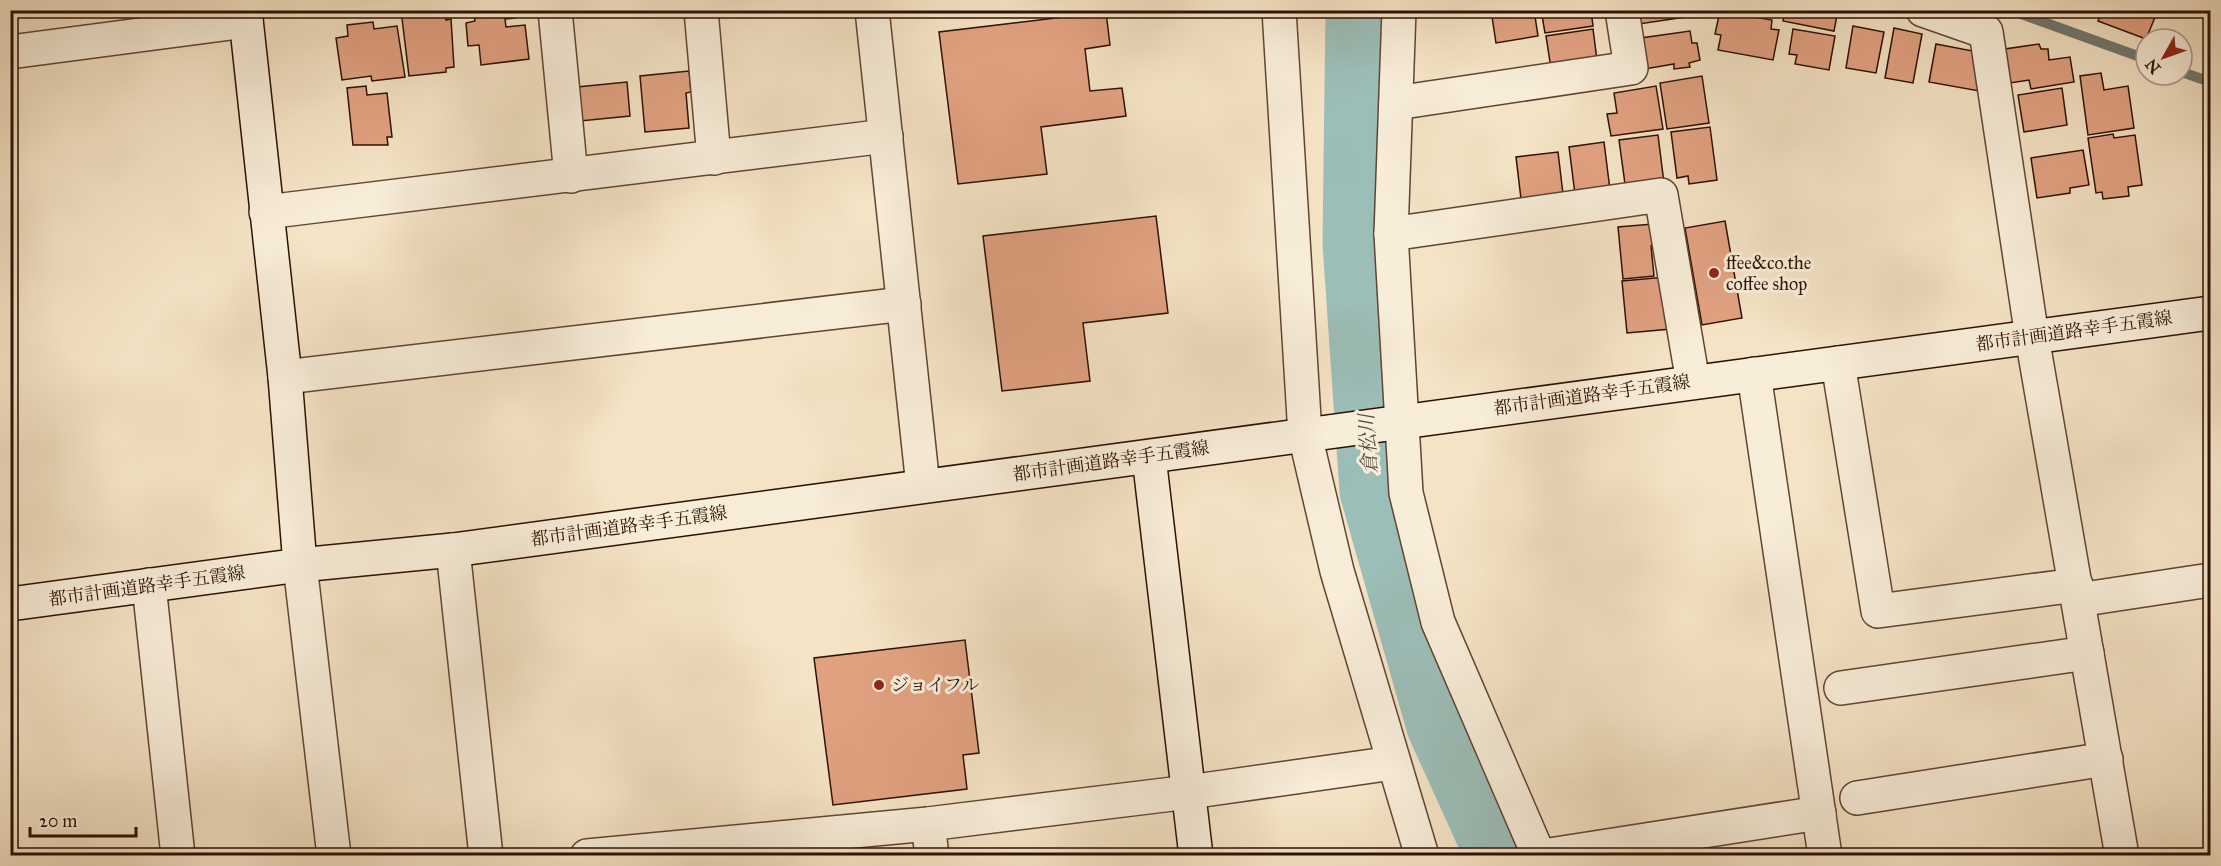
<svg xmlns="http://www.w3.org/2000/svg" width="2221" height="866" font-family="'IM FELL Great Primer','Noto Serif JP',serif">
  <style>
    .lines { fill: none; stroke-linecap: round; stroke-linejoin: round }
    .stream { stroke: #707870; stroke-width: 10 }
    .river { stroke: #9cbeb8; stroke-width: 63 }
    .building { fill: #e1a181; stroke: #2e1004; stroke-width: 1.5 }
    .street-casing { stroke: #604534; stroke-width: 36 }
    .secondary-casing { stroke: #2e1004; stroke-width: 36 }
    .street { stroke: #f8edd9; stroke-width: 33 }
    .secondary { stroke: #f8edd9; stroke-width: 33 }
    .poi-dot { fill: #8f2418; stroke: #f8edd9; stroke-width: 2 }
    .labels { text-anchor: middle; stroke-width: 6; stroke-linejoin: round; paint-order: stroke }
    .poi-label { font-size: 18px; fill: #2e1004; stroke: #f8edd9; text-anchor: start }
    .street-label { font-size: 18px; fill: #2e1004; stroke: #f8edd9 }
    .water-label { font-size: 20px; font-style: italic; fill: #544d43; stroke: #f8edd9 }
  </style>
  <rect width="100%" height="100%" fill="#f4e3c5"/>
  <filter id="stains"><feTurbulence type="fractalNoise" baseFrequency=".00333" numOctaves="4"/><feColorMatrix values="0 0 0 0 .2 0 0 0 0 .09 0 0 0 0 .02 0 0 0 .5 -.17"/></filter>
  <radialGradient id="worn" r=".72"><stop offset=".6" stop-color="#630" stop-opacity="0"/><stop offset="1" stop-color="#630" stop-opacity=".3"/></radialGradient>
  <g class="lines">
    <g class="stream">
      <polyline points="2010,10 2146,59"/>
      <polyline points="2182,72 2210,82"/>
    </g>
    <polyline class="river" points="1357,10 1354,243 1371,491 1438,726 1497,856"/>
  </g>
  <g class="building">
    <polygon points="123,10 188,10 189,19 146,24 144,11 124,14"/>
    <polygon points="401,10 445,10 446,20 451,19 454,67 446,68 446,72 409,76"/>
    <polygon points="479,10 514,10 515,18 505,19 506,27 525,25 529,59 481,65 479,45 468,46 466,23 475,21 474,13"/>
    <polygon points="1491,10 1534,10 1538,36 1496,43"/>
    <polygon points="1541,10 1591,10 1593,26 1545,33"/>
    <polygon points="1637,10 1691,10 1692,16 1639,24"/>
    <polygon points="1785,10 1838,10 1834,31 1783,21"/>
    <polygon points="2102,10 2158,10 2146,39 2098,21"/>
    <polygon points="1720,11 1772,20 1771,29 1779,30 1773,60 1718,50 1721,35 1715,34"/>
    <polygon points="1106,12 1110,45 1085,49 1090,91 1122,88 1126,116 1041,127 1047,174 958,184 939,32"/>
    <polygon points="373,22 374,29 397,26 405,77 372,81 371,76 342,80 336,38 348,36 347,25"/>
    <polygon points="1853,26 1884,32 1876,73 1846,68"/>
    <polygon points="1894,28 1922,34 1913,83 1885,78"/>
    <polygon points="1593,29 1598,68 1552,75 1546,36"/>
    <polygon points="1793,29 1835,36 1829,70 1795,64 1797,55 1789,54"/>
    <polygon points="1690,31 1692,43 1697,43 1700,60 1689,63 1690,67 1674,69 1674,64 1645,69 1641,38"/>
    <polygon points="1936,44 1978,52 1975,72 1982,74 1979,91 1929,82"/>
    <polygon points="2039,44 2041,49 2048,49 2049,60 2070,57 2074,82 2031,89 2029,80 2010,83 2005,49"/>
    <polygon points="689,71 691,92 686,93 689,128 645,132 640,76"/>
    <polygon points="2101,73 2104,90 2128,86 2134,128 2088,135 2080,76"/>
    <polygon points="1702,76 1709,123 1667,129 1660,83"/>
    <polygon points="627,82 630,116 580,121 577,87"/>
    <polygon points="366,86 367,95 387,93 392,137 387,137 388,145 353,145 347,88"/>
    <polygon points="1656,86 1663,129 1611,136 1607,114 1617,113 1614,93"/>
    <polygon points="2062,88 2067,125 2024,132 2018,95"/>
    <polygon points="1710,127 1717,180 1689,184 1688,176 1677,178 1671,132"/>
    <polygon points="2113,134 2114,138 2135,135 2142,185 2128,187 2129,196 2103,199 2102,192 2096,193 2088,138"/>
    <polygon points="1658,135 1664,183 1625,184 1619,140"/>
    <polygon points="1604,142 1610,190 1575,194 1569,147"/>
    <polygon points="2083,150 2089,185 2070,188 2070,193 2037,198 2031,158"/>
    <polygon points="1558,152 1563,194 1521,199 1516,157"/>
    <polygon points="1156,216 1168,313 1083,323 1090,381 1002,391 983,236"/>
    <polygon points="1725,221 1742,318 1702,325 1685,228"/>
    <polygon points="1653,224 1655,246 1651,246 1654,276 1623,279 1618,227"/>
    <polygon points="1666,277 1671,329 1627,333 1622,281"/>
    <polygon points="965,640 979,753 963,755 967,789 833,805 814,658"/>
  </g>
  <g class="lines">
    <g class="street-casing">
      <g id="street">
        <polyline points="555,10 571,176"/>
        <polyline points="701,10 714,158"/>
        <polyline points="872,10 923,486"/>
        <polyline points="1279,10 1305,435 1337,571 1422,856"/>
        <polyline points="1399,10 1391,234 1406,493 1438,622 1539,856"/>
        <polyline points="1923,10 1986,32 2032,337 2122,856"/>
        <polyline points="10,52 246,21"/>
        <polyline points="1396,103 1631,68 1622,10"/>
        <polyline points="266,212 886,136"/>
        <polyline points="1391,234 1661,195 1693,382"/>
        <polyline points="1838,363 1878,611 2076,585"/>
        <polyline points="1754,374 1825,856"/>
        <polyline points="285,377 904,304"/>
        <polyline points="453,550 486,856"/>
        <polyline points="300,565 334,856"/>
        <polyline points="149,585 178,856"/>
        <polyline points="2078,600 2210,580"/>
        <polyline points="1841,688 2087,653"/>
        <polyline points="1857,798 2106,759"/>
        <polyline points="928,824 932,856"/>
        <polyline points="587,856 928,824 1189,792 1393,763"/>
        <polyline points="1543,856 1819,813"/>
      </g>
    </g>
    <g class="secondary-casing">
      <g id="secondary">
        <polyline points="245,10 285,377 300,565"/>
        <polyline points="1149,457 1196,856"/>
        <polyline points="10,604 300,565 453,550 2210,313"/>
      </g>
    </g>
    <use href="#street" class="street"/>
    <use href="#secondary" class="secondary"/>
  </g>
  <g class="poi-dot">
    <circle cx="1714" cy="273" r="6"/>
    <circle cx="879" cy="685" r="6"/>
  </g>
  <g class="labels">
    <g class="poi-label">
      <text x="1726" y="269">ffee&amp;co.the<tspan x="1726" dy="21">coffee shop</tspan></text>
      <text x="891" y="691">ジョイフル</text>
    </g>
    <g class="street-label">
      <text transform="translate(2074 331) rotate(-8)" y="6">都市計画道路幸手五霞線</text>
      <text transform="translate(1592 395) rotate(-8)" y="6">都市計画道路幸手五霞線</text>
      <text transform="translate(1111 461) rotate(-8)" y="6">都市計画道路幸手五霞線</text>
      <text transform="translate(629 526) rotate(-8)" y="6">都市計画道路幸手五霞線</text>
      <text transform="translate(147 586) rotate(-8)" y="6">都市計画道路幸手五霞線</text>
    </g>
    <g class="water-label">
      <text transform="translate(1368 444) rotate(-94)" y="7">倉松川</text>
    </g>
  </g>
  <rect width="2221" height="866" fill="none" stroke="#f4e3c5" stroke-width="36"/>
  <rect x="12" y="12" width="2197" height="842" fill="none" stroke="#2e1004" stroke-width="3"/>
  <rect x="18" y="18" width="2185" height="830" fill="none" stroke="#2e1004" stroke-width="1.5"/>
  <g transform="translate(2164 57) rotate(230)"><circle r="28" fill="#f8edd9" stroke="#a79584" stroke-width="1.5"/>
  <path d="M0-4.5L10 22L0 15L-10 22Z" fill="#8f2418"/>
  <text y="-9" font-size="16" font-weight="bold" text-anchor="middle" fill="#2e1004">N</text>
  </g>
  <path d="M30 827v9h106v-9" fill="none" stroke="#2e1004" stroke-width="3"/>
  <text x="39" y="827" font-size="18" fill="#2e1004" stroke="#f8edd9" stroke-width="4.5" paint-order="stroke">20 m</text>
  <rect width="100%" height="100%" filter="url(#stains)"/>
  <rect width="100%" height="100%" fill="url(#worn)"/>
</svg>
